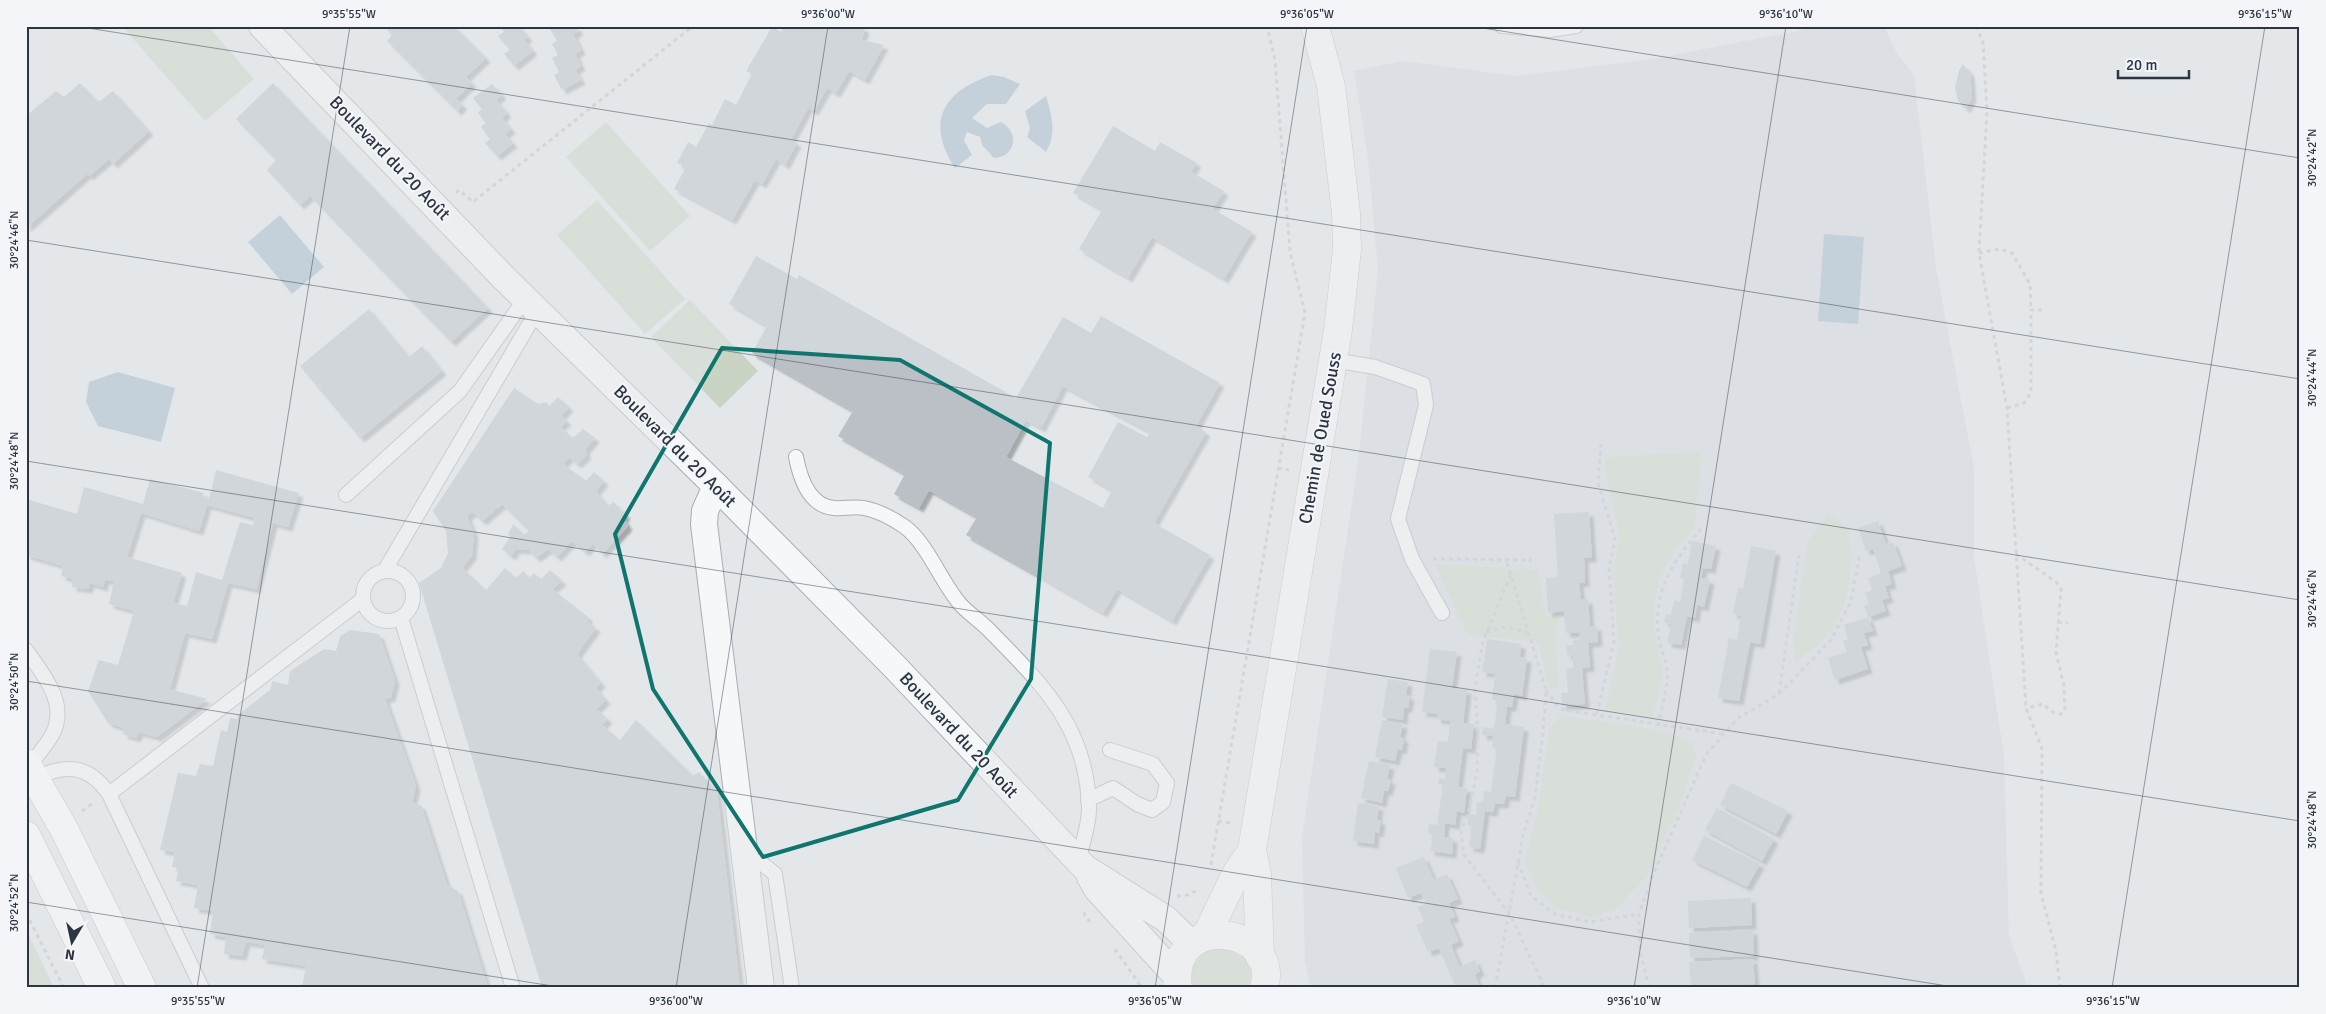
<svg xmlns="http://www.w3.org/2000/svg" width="2326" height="1014" font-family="Signika,sans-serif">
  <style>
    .built { fill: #d2d6dc }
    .green { fill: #cad4c5 }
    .water { fill: #a1b7c7 }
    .building { fill: #bbc0c7; fill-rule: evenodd; filter: url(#shadow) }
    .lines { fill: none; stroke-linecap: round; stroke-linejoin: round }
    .service-casing { stroke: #a8aeb4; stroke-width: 16 }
    .minor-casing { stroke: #a8aeb4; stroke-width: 28 }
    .tertiary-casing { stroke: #a8aeb4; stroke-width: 29 }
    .primary-casing { stroke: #a4acb5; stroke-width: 29 }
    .path { stroke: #bdc1c6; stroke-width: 3; stroke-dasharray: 4 4; stroke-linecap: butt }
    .service { stroke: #f6f7f9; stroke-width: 14 }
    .minor { stroke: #f6f7f9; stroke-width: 26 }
    .tertiary { stroke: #f6f7f9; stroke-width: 28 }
    .primary { stroke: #fff; stroke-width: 28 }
    .marked { fill: none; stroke: #0f766e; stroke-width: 4; stroke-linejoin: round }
    .ticks { fill: none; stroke: #2c3642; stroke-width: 1; stroke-opacity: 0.45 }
    .labels { text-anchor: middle; stroke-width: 4; stroke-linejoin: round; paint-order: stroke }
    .street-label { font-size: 18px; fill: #2c3642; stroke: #f3f5f8 }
    .neatline { fill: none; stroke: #2c3642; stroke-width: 2 }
    .ticks-label { font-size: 12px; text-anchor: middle; fill: #2c3642 }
  </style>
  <defs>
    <filter id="shadow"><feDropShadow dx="4.5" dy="4.5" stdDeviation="1" flood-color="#0004"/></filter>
  </defs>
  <rect width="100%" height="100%" fill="#e3e7ea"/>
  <polygon class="built" points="1823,26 1884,26 1896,52 1914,75 1936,269 1974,468 1974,557 2004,757 2009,935 2028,988 1311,988 1305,962 1302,837 1358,462 1378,270 1368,158 1354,71 1402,61 1517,76 1653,59"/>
  <g class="green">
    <polygon points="122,26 208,26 254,79 205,121"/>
    <polygon points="606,122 690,216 650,251 566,157"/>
    <polygon points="597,200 685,299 645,334 557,235"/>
    <polygon points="690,300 758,371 720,408 651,337"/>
    <polygon points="1702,452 1694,529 1676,548 1659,580 1654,606 1654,630 1663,671 1653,718 1605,709 1619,647 1612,572 1620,538 1605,469 1606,457"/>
    <path d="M1827 513 1849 529C1852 566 1853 604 1828 634 1819 644 1806 653 1796 662L1793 643 1803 570 1808 543Z"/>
    <polygon points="1435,564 1538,570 1545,616 1557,617 1558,689 1549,688 1538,642 1467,634"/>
    <polygon points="1559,715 1658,730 1692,742 1696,756 1680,805 1647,875 1615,910 1591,917 1557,908 1538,891 1525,860 1539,804 1549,730"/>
    <polygon points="26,929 54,988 26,988"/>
    <path d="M1216 946C1238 953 1259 959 1249 988H1193C1188 966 1197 956 1216 946Z"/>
  </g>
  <g class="water">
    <path d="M992 75 1004 77 1020 84 1006 104H987L972 118 987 128 1001 122C1020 132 1016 157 994 158L982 145 980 137 967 132 964 140 972 155 955 168C925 122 943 91 992 75Z"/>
    <path d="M1046 96C1052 116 1057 134 1046 152L1027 137 1030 128 1025 111Z"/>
    <polygon points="280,215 324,267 292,294 248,242"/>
    <polygon points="1824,234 1864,237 1858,324 1818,321"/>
    <polygon points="118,372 175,388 161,442 98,426 86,402 89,382"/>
  </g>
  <g class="building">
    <polygon points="384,26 454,26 486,58 466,77 472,83 456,99 463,105 457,111 387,41 392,35"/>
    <polygon points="499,26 519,26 528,37 524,40 533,51 514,66 504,54 510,50 498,36 504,32"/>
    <polygon points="555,26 576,26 579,31 573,34 581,50 575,54 581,66 575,70 581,80 562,90 554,75 559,72 552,58 558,55 552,44 557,41 550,29"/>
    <polygon points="784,26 859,26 865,28 862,40 884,45 865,80 849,71 836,93 827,88 814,111 808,108 791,139 797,143 785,165 776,159 762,184 755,180 732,220 674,189 686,167 677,163 688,142 696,147 709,123 712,125 725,99 736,105 752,74 746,71 772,27 781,32"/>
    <polygon points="1963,64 1970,73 1972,97 1966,109 1958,101 1955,87 1959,70"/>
    <polygon points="80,83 98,102 113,91 149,131 113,164 109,159 89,176 87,174 26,228 26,116 56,91 64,97"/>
    <polygon points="273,83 488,308 451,342 310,196 300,205 267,170 276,160 236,119"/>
    <polygon points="492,84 502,95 496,100 507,113 502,118 511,129 505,134 513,143 497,156 485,143 490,139 481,127 486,123 478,113 482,109 473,98"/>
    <polygon points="1113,126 1155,151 1160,142 1197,163 1191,172 1224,191 1213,209 1252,232 1224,279 1152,237 1128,278 1079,249 1102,210 1073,193"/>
    <path d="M756 256 797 279 799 275 1016 398 1063 317 1091 333 1101 316 1220 383 1196 426 1206 432 1154 523 1210 555 1172 621 1117 589 1103 613 966 535 977 517 929 490 919 508 894 494 905 474 838 436 853 411 752 353 767 326 729 304ZM1063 386 1150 432 1147 437 1118 422 1088 477 1112 490 1103 508 1006 457 1026 420 1041 428Z"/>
    <polygon points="369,309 409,357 422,346 442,371 360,438 300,366"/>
    <polygon points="514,388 538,404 546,402 549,406 558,397 569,407 561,416 567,421 560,427 573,438 583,429 595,438 585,450 587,455 577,464 569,457 563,464 586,481 594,472 604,481 596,491 607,506 614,502 626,515 623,518 628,526 602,554 593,543 585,552 572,541 557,557 548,549 536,558 529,550 516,549 511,556 502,549 510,537 508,534 513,524 524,535 529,531 502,504 482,521 473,512 467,516 474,534 472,555 462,568 486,590 505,568 515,578 524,571 529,579 534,573 541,579 550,570 562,581 552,589 588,617 588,622 596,628 577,654 601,683 596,688 606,700 596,709 608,719 602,725 620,740 636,720 693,776 699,772 717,792 740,988 542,988 419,583 441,568 448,553 446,531 433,511"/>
    <path d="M216 470 299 493 288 527 273 523 256 589 228 583 212 639 185 633 170 689 207 699 157 737 139 732 136 738 123 734 124 728 108 723 88 691 99 660 118 665 134 611 109 604 114 581 105 580 103 587 90 583 88 589 72 587 73 579 61 576 63 566 26 555V499L77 514 84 487 143 504 150 479 204 493 202 497 209 499ZM207 505 255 518 253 525 240 522 222 580 196 572 187 606 173 603 182 573 127 557 141 513 199 531Z"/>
    <polygon points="1589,512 1592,558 1584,558 1585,582 1579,583 1581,600 1588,599 1590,627 1597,626 1598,642 1588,643 1590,667 1582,668 1585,704 1562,706 1561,693 1568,693 1566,669 1573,668 1573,656 1567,655 1566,645 1573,645 1573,640 1580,640 1579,633 1566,633 1564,611 1548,613 1546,578 1558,577 1554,514"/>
    <polygon points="1878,521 1886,544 1893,542 1902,566 1888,571 1892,584 1885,586 1889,598 1882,600 1886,611 1868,617 1864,606 1869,604 1865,593 1872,590 1868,578 1881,573 1873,549 1866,551 1858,528"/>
    <polygon points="1692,541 1716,546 1711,569 1703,568 1701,578 1710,580 1704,607 1697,605 1695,618 1687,616 1681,645 1667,643 1671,624 1664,622 1666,614 1671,615 1674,600 1680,602 1684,579 1680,578 1683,563 1688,564"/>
    <polygon points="1751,546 1776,551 1760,644 1750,642 1739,701 1718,698 1729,638 1737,640 1741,616 1733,614 1738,588 1743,589"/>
    <polygon points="1868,617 1873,631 1864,633 1868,645 1861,647 1868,669 1835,680 1828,658 1847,652 1843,641 1848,639 1844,625"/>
    <polygon points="350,630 379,634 395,681 391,697 385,699 416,786 412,803 421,805 447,885 458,891 488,988 302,988 306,966 262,959 265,945 246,942 242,956 224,954 226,937 210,934 213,911 194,908 198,885 176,881 179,868 172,867 175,852 160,850 178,773 196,776 200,764 213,766 221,730 227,732 230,718 237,719 238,715 271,689 272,681 288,685 290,671 324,649 336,651 340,636"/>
    <polygon points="1487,639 1521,644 1520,657 1527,658 1522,696 1514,694 1512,707 1507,707 1505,724 1524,727 1515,797 1506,796 1504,804 1495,803 1493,812 1485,811 1480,849 1469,847 1472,825 1467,825 1469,814 1476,815 1477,802 1483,802 1484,791 1491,792 1497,748 1492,747 1493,736 1482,735 1483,727 1494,729 1498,700 1492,700 1495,674 1482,672"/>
    <polygon points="1430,649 1457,652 1452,688 1467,690 1463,723 1474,724 1471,749 1463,748 1458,787 1467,788 1464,813 1457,811 1455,825 1445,823 1444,837 1453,838 1452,854 1430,851 1433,834 1428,834 1429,824 1437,825 1443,785 1438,784 1439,778 1445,779 1446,768 1434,767 1438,741 1448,742 1450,721 1437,719 1437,714 1422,712"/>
    <polygon points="1388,679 1408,682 1406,695 1410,696 1408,708 1404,708 1403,720 1382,717"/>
    <polygon points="1382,720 1403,724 1400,737 1404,738 1402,750 1398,749 1395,761 1375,757"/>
    <polygon points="1369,761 1390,765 1387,779 1391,780 1388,791 1384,791 1382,803 1361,798"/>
    <polygon points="1731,783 1788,811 1776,834 1720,805"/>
    <polygon points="1358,803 1379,806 1377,820 1381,820 1379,833 1375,832 1374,844 1353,841"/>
    <polygon points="1717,808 1774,839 1762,861 1705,830"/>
    <polygon points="1704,836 1760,864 1747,887 1692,860"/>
    <polygon points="1424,857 1434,880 1447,874 1458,899 1449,903 1455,917 1449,919 1459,941 1451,945 1460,967 1475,960 1480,971 1475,975 1480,987 1456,988 1439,948 1428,952 1416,925 1424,922 1418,907 1426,904 1421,893 1408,898 1396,868"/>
    <polygon points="1751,898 1752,925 1689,928 1688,901"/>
    <polygon points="1753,930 1754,956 1690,958 1689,933"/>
    <polygon points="1753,959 1755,984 1691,987 1689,962"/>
  </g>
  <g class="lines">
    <g class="service-casing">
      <g id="service">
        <polyline points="1502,26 1550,30 1576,26"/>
        <polyline points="1333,360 1375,367 1423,384 1426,405 1398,519 1412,559 1442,613"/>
        <path d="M796 457C800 478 809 506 834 508 844 509 854 506 864 508 880 511 892 518 905 527 927 543 941 582 960 604 968 613 979 620 988 629 1041 683 1088 727 1089 809 1089 825 1082 845 1078 861"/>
        <polyline points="346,495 460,391 525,299"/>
        <polyline points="385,570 537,311"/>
        <circle cx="388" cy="596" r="25"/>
        <polyline points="401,618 513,988"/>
        <path d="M26 650C43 674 69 704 52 735 46 746 36 757 28 767"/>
        <path d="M35 778C66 764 88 764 109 794L202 988"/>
        <polyline points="109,794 363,599"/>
        <polyline points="1088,800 1113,788 1137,804 1152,810 1163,802 1167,783 1153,764 1110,750"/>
        <polyline points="745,863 760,862 775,874 792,988"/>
      </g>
    </g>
    <g class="minor-casing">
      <g id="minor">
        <polyline points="262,26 502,276 716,486 894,666 1085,868 1166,919 1192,944"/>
        <polyline points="716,486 705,511 704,524 761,988"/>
        <polyline points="1090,877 1097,889 1177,977"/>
      </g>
    </g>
    <g class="tertiary-casing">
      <g id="tertiary">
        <polyline points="1206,936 1236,874 1252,850"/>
        <polyline points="1260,957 1257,874 1252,850 1338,330 1347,250 1346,213 1331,86 1315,26"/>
        <path d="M1178 988C1167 909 1283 926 1264 988"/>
      </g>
    </g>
    <g class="primary-casing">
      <g id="primary">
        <polyline points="26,763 64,829 142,988"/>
        <polyline points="26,835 102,988"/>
      </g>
    </g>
    <g class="path">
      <polyline points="1976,26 1983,42 1987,111 1979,253 2007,408 2026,708 2042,749 2041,893 2056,951 2060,988"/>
      <polyline points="456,193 459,190 473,202 693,26"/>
      <polyline points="1979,253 2000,249 2012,253 2030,284 2031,310"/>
      <polyline points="2007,408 2024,403 2031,393 2031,310 2043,310"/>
      <polyline points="1278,468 1289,470"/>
      <polyline points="2016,554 2056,582 2061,589 2056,653 2064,686 2065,711 2061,714 2054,713 2043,704 2026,708"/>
      <polyline points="1433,559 1532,560"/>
      <polyline points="1511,575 1483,641 1475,688 1478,734 1477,772 1469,810 1461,831 1464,855 1509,913 1545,988"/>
      <polyline points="2058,622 2068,623"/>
      <polyline points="1486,632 1506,627 1527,632"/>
      <polyline points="1546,690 1558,707 1564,710 1723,734"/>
      <polyline points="1779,693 1799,555"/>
      <polyline points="1597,714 1614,642 1609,569 1615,539 1598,483 1601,444"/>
      <path d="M1658 726C1661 710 1669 684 1667 669 1666 659 1660 649 1659 639 1652 593 1672 562 1701 529"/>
      <polyline points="82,811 93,803"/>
      <polyline points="1218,821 1230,823"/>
      <polyline points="1518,862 1531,896 1555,914 1590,922 1639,914"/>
      <polyline points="1211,865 1305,313 1290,252 1275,60 1267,26"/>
      <polyline points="1177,896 1188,895 1199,889"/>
      <polyline points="1084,912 1085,917 1093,924"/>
      <polyline points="26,913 64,988"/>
      <polyline points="1115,949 1142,988"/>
      <polyline points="1495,988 1523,836 1535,797 1543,733 1546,690 1506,559"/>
      <polyline points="1649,988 1640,951 1639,914 1653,875 1706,755 1737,719 1779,694 1831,640 1851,601 1860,554"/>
    </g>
    <use href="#service" class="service"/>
    <use href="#minor" class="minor"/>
    <use href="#tertiary" class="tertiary"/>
    <use href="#primary" class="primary"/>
  </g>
  <path d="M0 0H2326V1014H0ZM722 348 900 360 1050 443 1031 679 958 800 763 857 653 689 615 534Z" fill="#e3e7ea" fill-opacity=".55" fill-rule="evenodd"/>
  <path class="marked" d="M722 348 900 360 1050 443 1031 679 958 800 763 857 653 689 615 534Z"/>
  <path class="ticks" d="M75 26 2300 379M1470 26 2300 158M26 240 2300 600M26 461 2300 821M26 681 1960 988M26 902 565 988M197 988 350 26M676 988 828 26M1155 988 1307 26M1634 988 1786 26M2112 988 2265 26"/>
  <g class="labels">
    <g class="street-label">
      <text transform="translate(390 158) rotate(46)" y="6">Boulevard du 20 Août</text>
      <text transform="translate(1320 438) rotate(-80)" y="6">Chemin de Oued Souss</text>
      <text transform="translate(675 446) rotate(45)" y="6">Boulevard du 20 Août</text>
      <text transform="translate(959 735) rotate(47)" y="6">Boulevard du 20 Août</text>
    </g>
  </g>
  <rect width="2326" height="1014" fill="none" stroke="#f3f5f8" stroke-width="55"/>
  <g transform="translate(72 942) rotate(189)" stroke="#f3f5f8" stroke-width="4" paint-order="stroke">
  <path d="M0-4L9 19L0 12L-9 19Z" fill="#2c3642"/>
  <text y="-8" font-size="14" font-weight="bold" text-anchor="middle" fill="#2c3642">N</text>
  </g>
  <path d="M2118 70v8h71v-8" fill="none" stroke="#2c3642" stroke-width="2.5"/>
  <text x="2126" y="70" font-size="15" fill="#2c3642" stroke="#f3f5f8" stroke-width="4" paint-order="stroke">20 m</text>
  <rect x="28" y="28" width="2270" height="958" class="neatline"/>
  <g class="ticks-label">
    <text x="349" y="18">9°35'55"W</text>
    <text x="828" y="18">9°36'00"W</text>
    <text x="1307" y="18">9°36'05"W</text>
    <text x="1786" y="18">9°36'10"W</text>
    <text x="2265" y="18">9°36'15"W</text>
    <text transform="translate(2312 158) rotate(-90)" y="4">30°24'42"N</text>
    <text transform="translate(14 240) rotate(-90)" y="4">30°24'46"N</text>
    <text transform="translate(2312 378) rotate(-90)" y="4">30°24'44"N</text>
    <text transform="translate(14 461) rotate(-90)" y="4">30°24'48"N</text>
    <text transform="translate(2312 599) rotate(-90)" y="4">30°24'46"N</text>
    <text transform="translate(14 682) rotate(-90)" y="4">30°24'50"N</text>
    <text transform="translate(2312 820) rotate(-90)" y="4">30°24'48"N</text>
    <text transform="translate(14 903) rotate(-90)" y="4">30°24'52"N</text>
    <text x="198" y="1005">9°35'55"W</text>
    <text x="676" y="1005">9°36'00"W</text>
    <text x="1155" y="1005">9°36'05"W</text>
    <text x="1634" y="1005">9°36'10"W</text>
    <text x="2113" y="1005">9°36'15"W</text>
  </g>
</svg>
